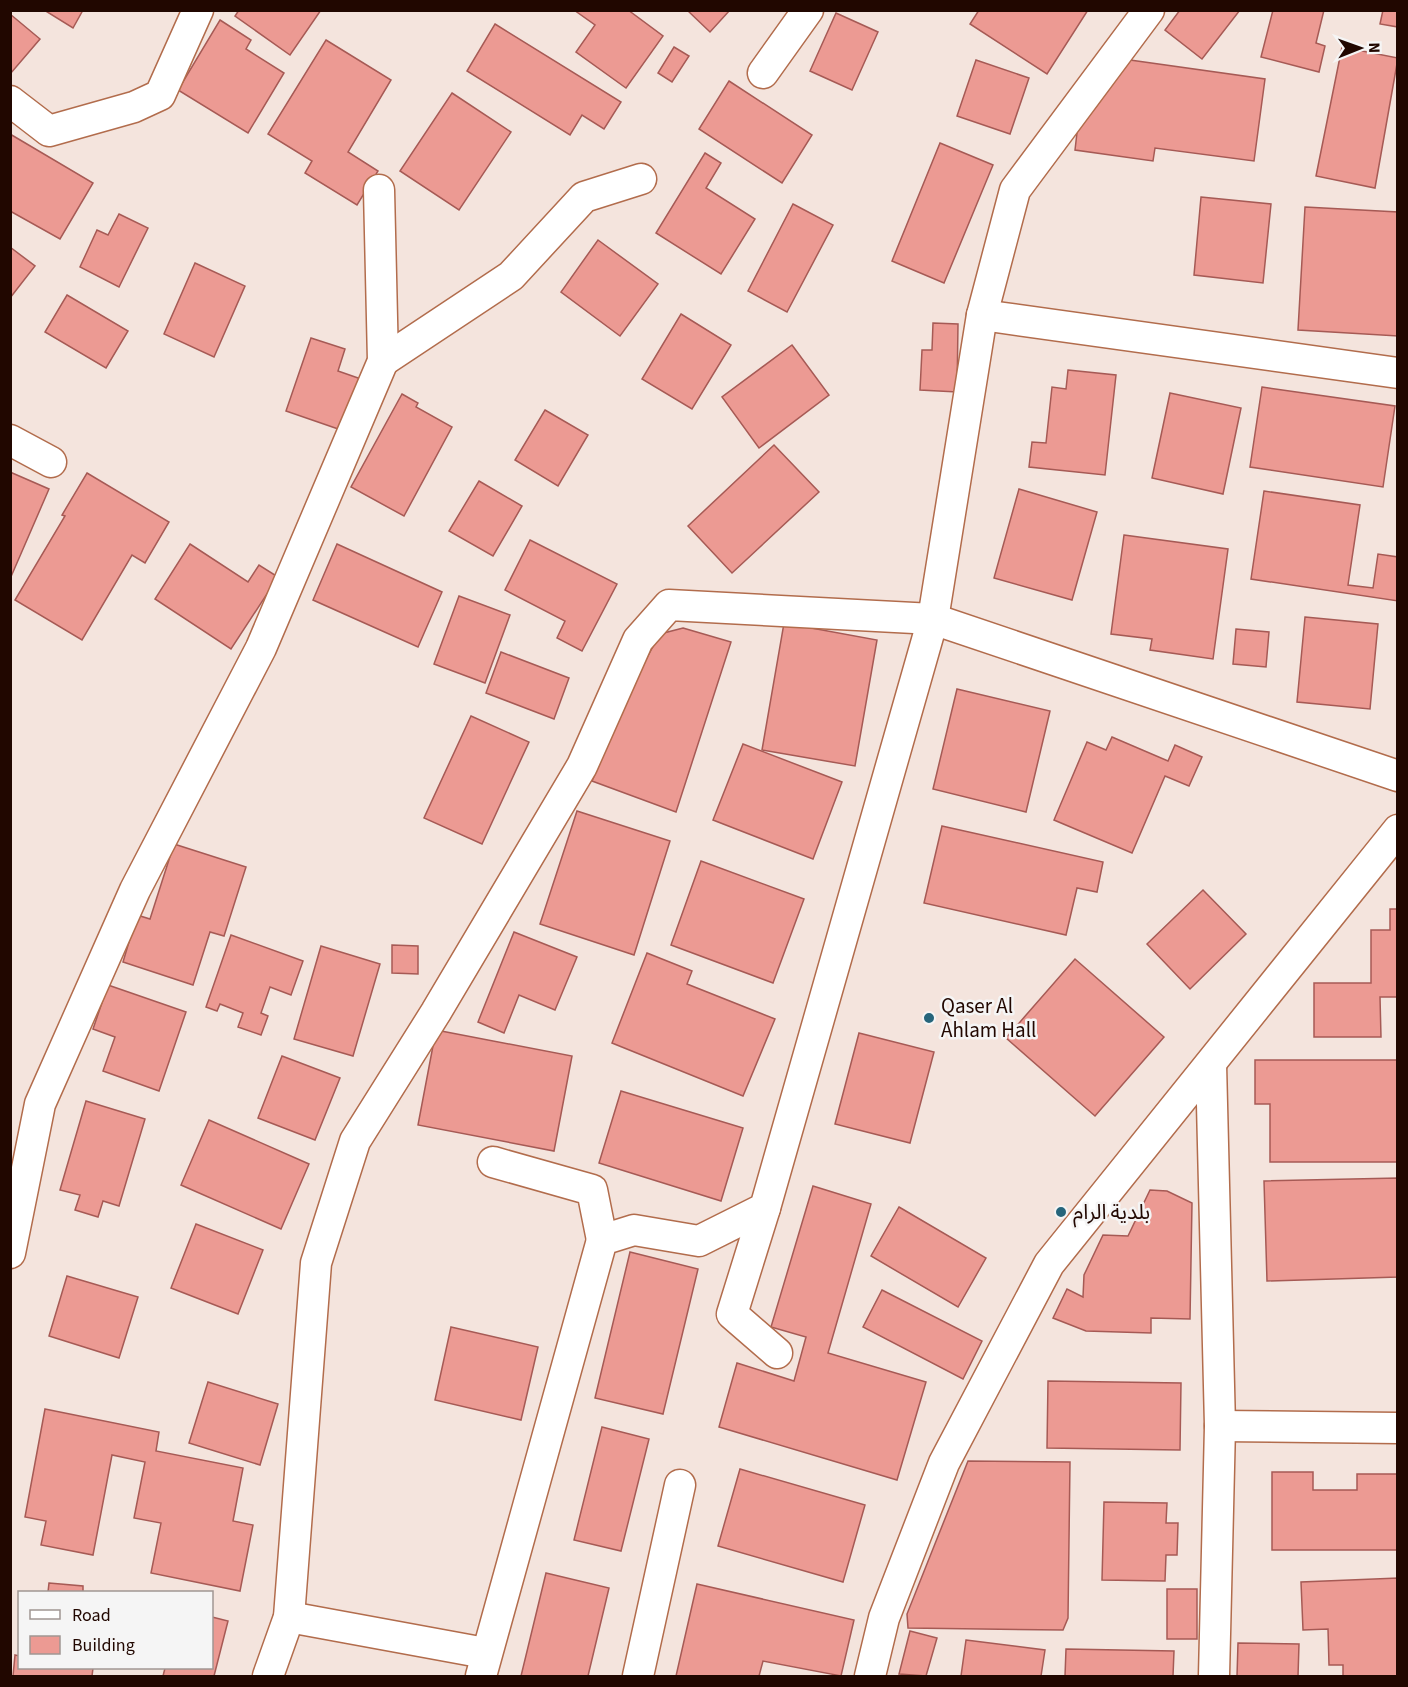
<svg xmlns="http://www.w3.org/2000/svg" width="1408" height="1687" font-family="'Source Sans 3','Noto Sans Arabic',sans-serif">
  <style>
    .building { fill: #ec9a93; stroke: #a65a55; stroke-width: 1.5 }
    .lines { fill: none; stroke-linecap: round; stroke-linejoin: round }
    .street-casing { stroke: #b26c4c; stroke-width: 33 }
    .street { stroke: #fff; stroke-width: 30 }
    .poi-dot { fill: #26657b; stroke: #f5f5f5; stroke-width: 2 }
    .labels { text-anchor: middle; stroke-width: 5; stroke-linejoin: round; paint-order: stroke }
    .poi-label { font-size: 21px; fill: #210700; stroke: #f5f5f5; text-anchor: start }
  </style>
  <rect width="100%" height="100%" fill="#f4e4dd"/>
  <g class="building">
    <polygon points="44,10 83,10 73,28"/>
    <polygon points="239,10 321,10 290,55 235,16"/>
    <polygon points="574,10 628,10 663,36 626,88 576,52 595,25"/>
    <polygon points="687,10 730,10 710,32"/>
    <polygon points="979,10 1088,10 1047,74 970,24"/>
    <polygon points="1180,10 1240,10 1202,59 1165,30"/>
    <polygon points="1273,10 1324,10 1316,43 1325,46 1319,72 1261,57"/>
    <polygon points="1383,10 1398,10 1398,27 1380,24"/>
    <polygon points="836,13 878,32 852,90 810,71"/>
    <polygon points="10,14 40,39 11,73 10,72"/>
    <polygon points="220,20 251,40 246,49 284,73 248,133 178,90"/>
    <polygon points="495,24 621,102 604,129 582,115 570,135 467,71"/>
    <polygon points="326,40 391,80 348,152 378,171 357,205 305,173 312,161 268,134"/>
    <polygon points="674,47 689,56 672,82 658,73"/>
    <polygon points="1342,47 1398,58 1375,188 1316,176"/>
    <polygon points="976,60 1029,78 1010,134 957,116"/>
    <polygon points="1130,60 1265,79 1254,161 1155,148 1153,161 1075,150 1078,124"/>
    <polygon points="729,81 812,135 782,183 699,129"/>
    <polygon points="452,93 511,132 459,210 400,171"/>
    <polygon points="10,134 93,183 60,239 10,211"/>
    <polygon points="940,143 993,165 944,283 892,261"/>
    <polygon points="705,153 721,163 706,188 755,219 721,274 656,233"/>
    <polygon points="1201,197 1271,204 1263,283 1194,275"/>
    <polygon points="793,204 833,225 787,312 748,291"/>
    <polygon points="1305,207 1398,212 1398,336 1298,330"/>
    <polygon points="119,214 148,228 119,287 80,267 97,230 108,235"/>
    <polygon points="598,240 658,284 620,336 561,292"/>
    <polygon points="10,247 35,266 10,298"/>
    <polygon points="195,263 245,286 214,357 164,334"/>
    <polygon points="67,295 128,331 106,368 45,332"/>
    <polygon points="681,314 731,345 692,409 642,379"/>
    <polygon points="933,323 958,324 957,392 920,390 922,350 932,350"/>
    <polygon points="311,338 345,349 338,371 361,379 344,431 286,411"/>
    <polygon points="792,345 829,395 759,448 722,397"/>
    <polygon points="1068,370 1116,375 1105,475 1029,467 1032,442 1046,443 1052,387 1066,389"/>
    <polygon points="1262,387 1395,406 1383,487 1250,467"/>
    <polygon points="1170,393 1241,408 1223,494 1152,478"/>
    <polygon points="402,394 418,403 416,407 452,427 404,516 351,487"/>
    <polygon points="545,410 588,435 558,486 515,460"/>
    <polygon points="774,445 819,492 732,573 688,526"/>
    <polygon points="10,472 49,489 10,579"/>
    <polygon points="87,473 169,522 145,563 132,555 82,640 15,600 65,516 62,515"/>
    <polygon points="479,481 522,506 493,556 449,531"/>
    <polygon points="1019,489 1097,512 1072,600 994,578"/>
    <polygon points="1264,491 1360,505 1348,585 1373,588 1378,554 1398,557 1398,601 1251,579"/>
    <polygon points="1124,535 1228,549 1213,659 1150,650 1152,639 1111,634"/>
    <polygon points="530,540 617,584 582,651 557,638 565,621 505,590"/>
    <polygon points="190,544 248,582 259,565 278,577 231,649 155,599"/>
    <polygon points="337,544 442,592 418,647 313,600"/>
    <polygon points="459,596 510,615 485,683 434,664"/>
    <polygon points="1305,617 1378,624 1370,709 1297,702"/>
    <polygon points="784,623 877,640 855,766 762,750"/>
    <polygon points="683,628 731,642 676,812 592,781 640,670 660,634"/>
    <polygon points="1236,629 1269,632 1266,667 1233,664"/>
    <polygon points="501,652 569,678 554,719 486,693"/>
    <polygon points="957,689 1050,711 1026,812 933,789"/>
    <polygon points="471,716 529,742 482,844 424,818"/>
    <polygon points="1112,737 1168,761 1175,745 1202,757 1189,786 1165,776 1132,853 1054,820 1087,742 1106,750"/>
    <polygon points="743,744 842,782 813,859 713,820"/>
    <polygon points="577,811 670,841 634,955 540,924"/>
    <polygon points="942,826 1103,862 1097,892 1077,888 1066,935 924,903"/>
    <polygon points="174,844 246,867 224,936 210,932 193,985 123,962 137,915 150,919"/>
    <polygon points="701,861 804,899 773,983 671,945"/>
    <polygon points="1203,890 1246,934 1190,989 1147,944"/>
    <polygon points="1390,909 1398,909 1398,997 1380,997 1381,1037 1314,1037 1314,983 1371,983 1371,930 1390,930"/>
    <polygon points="514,932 577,957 555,1010 519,995 504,1033 478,1022"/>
    <polygon points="231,935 303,961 291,995 270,987 261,1013 268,1016 261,1035 238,1027 243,1013 220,1004 217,1011 206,1007"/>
    <polygon points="392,945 418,946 418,974 392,973"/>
    <polygon points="321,946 380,964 353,1056 294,1039"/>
    <polygon points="647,953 692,971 687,984 775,1019 743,1096 612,1043"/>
    <polygon points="1075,959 1164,1037 1095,1116 1006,1038"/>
    <polygon points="108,985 186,1012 159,1091 103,1071 115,1037 93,1029"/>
    <polygon points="436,1030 572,1056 554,1151 418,1125"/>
    <polygon points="859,1033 934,1052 910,1143 835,1124"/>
    <polygon points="282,1056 340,1078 315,1140 258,1118"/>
    <polygon points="1255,1060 1398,1060 1398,1162 1270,1162 1270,1104 1255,1104"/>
    <polygon points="621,1091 743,1128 721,1201 599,1163"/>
    <polygon points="86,1101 145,1119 119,1206 103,1201 98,1217 75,1210 80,1195 60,1190"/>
    <polygon points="209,1120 309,1164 281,1229 181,1185"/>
    <polygon points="1398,1178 1398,1277 1267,1281 1264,1181"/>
    <polygon points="813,1186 871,1204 828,1353 926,1382 897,1480 719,1427 737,1363 794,1381 806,1337 771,1327"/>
    <polygon points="1150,1190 1167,1191 1192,1203 1190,1319 1151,1318 1151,1333 1086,1331 1053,1318 1067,1289 1083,1297 1084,1275 1103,1235 1128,1236"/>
    <polygon points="899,1207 986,1258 958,1307 871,1256"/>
    <polygon points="196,1224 263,1250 238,1314 171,1288"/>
    <polygon points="630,1252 698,1269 663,1414 595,1398"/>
    <polygon points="67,1276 138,1297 119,1358 49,1336"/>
    <polygon points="882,1290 982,1341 963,1379 863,1327"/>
    <polygon points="451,1327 538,1347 521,1420 435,1400"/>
    <polygon points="1048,1381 1181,1383 1180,1450 1047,1448"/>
    <polygon points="208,1382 278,1404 260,1465 189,1443"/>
    <polygon points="45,1409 159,1432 156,1451 243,1468 233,1521 253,1525 240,1591 151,1573 161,1523 134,1518 145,1462 112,1455 93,1555 41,1545 46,1521 25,1517"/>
    <polygon points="602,1427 649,1439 621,1551 574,1540"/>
    <polygon points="968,1461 1070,1462 1068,1618 1063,1630 908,1628 907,1614"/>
    <polygon points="740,1469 865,1505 843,1582 718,1546"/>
    <polygon points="1272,1472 1313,1472 1313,1490 1357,1490 1357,1474 1398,1474 1398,1550 1272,1550"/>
    <polygon points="1104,1502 1167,1503 1166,1523 1178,1523 1177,1555 1166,1555 1165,1581 1102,1580"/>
    <polygon points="546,1573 609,1588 588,1676 521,1676"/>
    <polygon points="1398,1578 1398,1676 1343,1676 1343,1665 1329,1665 1328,1629 1303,1630 1301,1582"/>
    <polygon points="49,1583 83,1586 83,1592 48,1592"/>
    <polygon points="697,1584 854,1620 841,1676 763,1661 759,1676 676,1676"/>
    <rect x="1167" y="1589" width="30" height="50"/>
    <polygon points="212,1617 228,1621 214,1676 163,1676 165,1668 212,1668"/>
    <polygon points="910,1631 937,1638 926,1676 899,1674"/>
    <polygon points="966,1640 1045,1650 1041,1676 961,1676"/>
    <polygon points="1238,1643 1299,1644 1298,1676 1237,1676"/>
    <polygon points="1066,1649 1174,1651 1173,1676 1065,1676"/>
    <polygon points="15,1655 20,1656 20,1668 93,1668 92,1676 13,1676"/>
  </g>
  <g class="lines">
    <g class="street-casing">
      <g id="street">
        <polyline points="763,73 808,10"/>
        <polyline points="10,101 49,131 134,107 160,95 198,10"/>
        <polyline points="982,315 1398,373"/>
        <polyline points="383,361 511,276 584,197 641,179"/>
        <polyline points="10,440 51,462"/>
        <polyline points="1211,1064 1220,1426 1214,1676"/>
        <polyline points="493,1162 592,1190 602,1240"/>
        <polyline points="765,1208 732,1314 777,1353"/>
        <polyline points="10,1253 40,1104 135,890 261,648 383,361 379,190"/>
        <polyline points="1220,1426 1398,1428"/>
        <polyline points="289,1617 485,1653"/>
        <polyline points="268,1676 289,1617 316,1263 355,1141 436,1012 582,766 638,640 669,605 933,619 1398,776"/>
        <polyline points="481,1676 602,1240 634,1230 699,1241 765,1208 933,619 982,315 1015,190 1149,10"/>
        <polyline points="638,1676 680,1485"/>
        <polyline points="870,1676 884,1618 944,1463 1049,1264 1398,830"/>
      </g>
    </g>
    <use href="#street" class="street"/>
  </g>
  <g class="poi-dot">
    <circle cx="929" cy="1018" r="6"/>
    <circle cx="1061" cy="1212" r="6"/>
  </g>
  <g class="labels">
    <g class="poi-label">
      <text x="941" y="1013">Qaser Al<tspan x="941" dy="24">Ahlam Hall</tspan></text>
      <text x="1073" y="1219">بلدية الرام</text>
    </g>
  </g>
  <rect width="1408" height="1687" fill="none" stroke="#210700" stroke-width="24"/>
  <rect x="18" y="1591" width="195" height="78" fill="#f5f5f5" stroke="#a09693" stroke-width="1.5"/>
  <rect x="30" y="1610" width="30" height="9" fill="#ffffff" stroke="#a09693" stroke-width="1.5"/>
  <text x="72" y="1621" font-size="18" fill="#210700">Road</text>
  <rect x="30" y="1636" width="30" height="18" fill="#ec9a93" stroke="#a09693" stroke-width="1.5"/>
  <text x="72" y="1651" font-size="18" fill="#210700">Building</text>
  <g transform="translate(1360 48) rotate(89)" stroke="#f5f5f5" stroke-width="4.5" paint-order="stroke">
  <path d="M0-4.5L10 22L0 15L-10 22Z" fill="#210700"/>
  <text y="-9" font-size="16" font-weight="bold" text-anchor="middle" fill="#210700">N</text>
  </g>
</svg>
